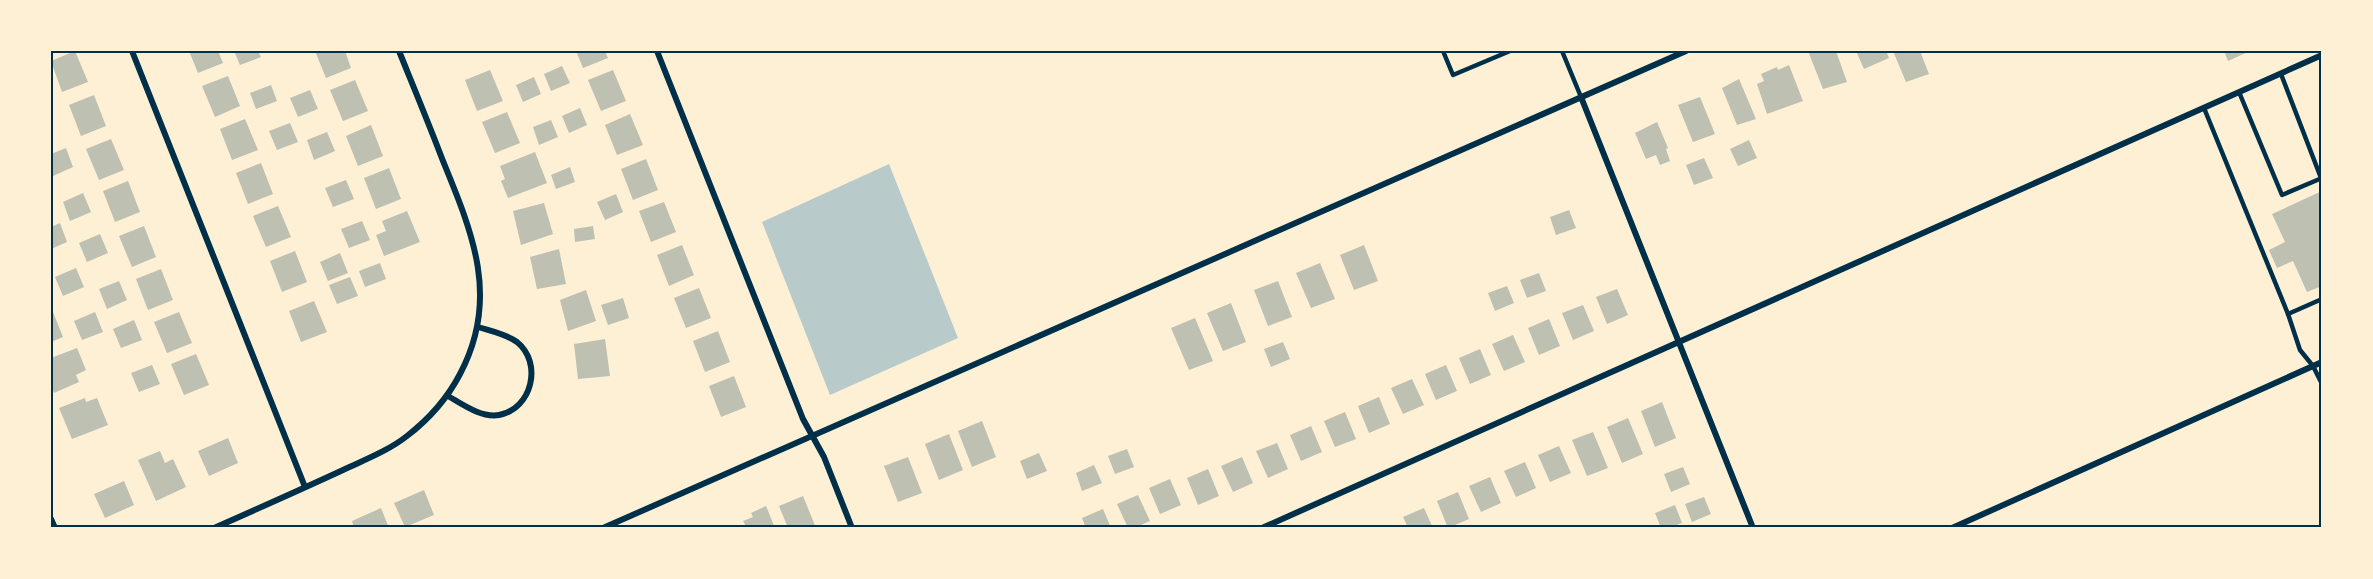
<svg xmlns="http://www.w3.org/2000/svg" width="2373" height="579" font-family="'Asap Condensed',sans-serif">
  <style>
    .green { fill: #b9caca }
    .building { fill: #bec0b2 }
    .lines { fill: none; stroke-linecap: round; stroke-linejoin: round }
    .service { stroke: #003049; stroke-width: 4.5 }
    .minor { stroke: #003049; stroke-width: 6 }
    .neatline { fill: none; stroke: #003049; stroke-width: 2 }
  </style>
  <rect width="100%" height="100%" fill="#fdf0d5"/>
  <polygon class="green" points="889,164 958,338 830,395 762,222"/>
  <g class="building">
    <polygon points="75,51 88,82 62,92 51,61"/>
    <polygon points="189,51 218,51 223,63 198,73"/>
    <polygon points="234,51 258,51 261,57 240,65"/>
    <polygon points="315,51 345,51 351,68 326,78"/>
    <polygon points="576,51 605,51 608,58 583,68"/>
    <polygon points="1808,51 1836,51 1847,82 1823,89"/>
    <polygon points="1856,51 1886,51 1889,58 1864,69"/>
    <polygon points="1893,51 1920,51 1929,74 1906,82"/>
    <polygon points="2224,51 2250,51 2228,61"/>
    <polygon points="1789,65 1803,101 1767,114 1757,84 1764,81 1761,74 1777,67 1778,70"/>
    <polygon points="562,66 570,83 551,91 544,74"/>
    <polygon points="490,70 503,101 477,111 465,80"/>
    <polygon points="613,70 626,101 601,111 588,80"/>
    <polygon points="228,76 240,106 215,117 202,86"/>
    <polygon points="534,77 541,94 523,102 516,85"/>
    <polygon points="1739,79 1756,119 1737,125 1722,88"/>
    <polygon points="355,80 368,111 343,121 330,90"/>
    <polygon points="271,85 277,101 256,109 250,93"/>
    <polygon points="310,90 318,109 298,117 290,98"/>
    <polygon points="94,95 106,126 81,136 69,105"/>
    <polygon points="1700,97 1715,134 1693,142 1678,105"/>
    <polygon points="580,108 587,125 569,133 562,116"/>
    <polygon points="507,112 520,143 495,153 482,122"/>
    <polygon points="630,114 643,145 617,155 605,125"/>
    <polygon points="245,119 258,150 232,160 220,129"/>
    <polygon points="551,120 558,137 539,145 533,127"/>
    <polygon points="1657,122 1668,148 1666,149 1670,161 1660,165 1656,155 1646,159 1635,133"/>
    <polygon points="290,123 298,142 277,150 269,131"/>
    <polygon points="371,125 383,156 358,166 346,136"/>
    <polygon points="327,132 335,151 314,160 307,140"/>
    <polygon points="111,139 124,170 99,180 86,149"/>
    <polygon points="1749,140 1757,158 1738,166 1730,149"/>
    <polygon points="66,148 73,167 53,176 51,154"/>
    <polygon points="535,152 547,183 508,198 501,181 505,179 500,166"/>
    <polygon points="1704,158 1713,178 1694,185 1686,165"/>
    <polygon points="646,159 658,190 633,200 621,169"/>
    <polygon points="261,163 273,194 248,204 236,173"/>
    <polygon points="570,167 575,182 556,189 551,175"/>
    <polygon points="389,168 401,199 376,209 364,178"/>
    <polygon points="346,180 354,199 333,207 325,188"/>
    <polygon points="128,181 140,212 115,222 103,191"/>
    <polygon points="2322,191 2322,286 2307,292 2293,261 2277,268 2269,250 2285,242 2272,214"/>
    <polygon points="83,193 91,212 70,221 63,202"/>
    <polygon points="616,194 623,212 605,220 597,202"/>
    <polygon points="664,202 676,232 651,242 639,211"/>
    <polygon points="544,203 553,234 521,245 513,211"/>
    <polygon points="278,206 291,237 266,247 253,216"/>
    <polygon points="1569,210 1576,228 1556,235 1550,217"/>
    <polygon points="407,211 420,242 384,256 376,235 386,231 382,221"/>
    <polygon points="362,221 370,240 349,248 341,229"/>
    <polygon points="60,223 67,242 51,249 51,227"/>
    <polygon points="144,226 156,257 132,267 119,236"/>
    <polygon points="593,226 595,239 575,242 574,229"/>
    <polygon points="100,234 108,253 87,262 79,243"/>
    <polygon points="682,245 694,275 669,286 657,255"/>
    <polygon points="1364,245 1378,281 1354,290 1340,255"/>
    <polygon points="559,249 566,284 537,289 530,257"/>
    <polygon points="295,251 307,282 282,292 270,261"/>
    <polygon points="340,253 348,273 328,281 320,262"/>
    <polygon points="380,263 386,279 365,287 359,271"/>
    <polygon points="1320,263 1335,299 1311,308 1296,273"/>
    <polygon points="76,268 84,287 63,296 55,277"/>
    <polygon points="161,269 173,300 148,310 136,279"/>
    <polygon points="1539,273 1546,291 1527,298 1520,280"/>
    <polygon points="350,277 358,296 337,304 329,285"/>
    <polygon points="119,281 127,300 107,309 99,289"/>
    <polygon points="1278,281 1292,317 1268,326 1254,290"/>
    <polygon points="1507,286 1514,303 1495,311 1488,293"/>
    <polygon points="699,288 711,318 686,328 674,298"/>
    <polygon points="1617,289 1628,315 1607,324 1596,297"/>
    <polygon points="586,290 596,321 568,331 560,300"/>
    <polygon points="623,298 629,318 608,325 601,305"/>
    <polygon points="314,301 327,332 301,342 289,311"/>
    <polygon points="1231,303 1246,342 1223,351 1207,313"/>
    <polygon points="1583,305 1594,331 1573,340 1562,313"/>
    <polygon points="51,307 63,337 51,342"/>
    <polygon points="95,312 103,332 82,340 74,321"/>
    <polygon points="179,312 192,343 167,353 154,322"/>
    <polygon points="1195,318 1213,361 1189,370 1171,328"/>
    <polygon points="1549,319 1560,346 1539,355 1528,328"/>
    <polygon points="134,320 142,340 121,348 113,329"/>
    <polygon points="718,331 730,362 705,372 693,341"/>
    <polygon points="1513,335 1525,362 1504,371 1492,344"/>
    <polygon points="605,339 610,376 578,379 574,344"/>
    <polygon points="1283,342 1290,359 1271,367 1264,349"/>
    <polygon points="77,348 86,370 76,375 79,382 54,393 51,385 51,358"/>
    <polygon points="1480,349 1491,375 1470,384 1459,358"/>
    <polygon points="196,354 209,385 184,395 171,364"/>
    <polygon points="152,365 160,384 139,392 131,373"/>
    <polygon points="1446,365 1457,391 1436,400 1425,374"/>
    <polygon points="734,376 746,407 721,417 709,386"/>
    <polygon points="1412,379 1424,405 1403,414 1391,388"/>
    <polygon points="1379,397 1390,424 1369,433 1358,406"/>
    <polygon points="85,398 86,402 97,398 108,425 72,439 59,408"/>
    <polygon points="1662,402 1676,438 1655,447 1641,411"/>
    <polygon points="1345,412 1356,439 1335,447 1324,421"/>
    <polygon points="1628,418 1643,454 1622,463 1607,427"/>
    <polygon points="982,421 996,457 972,467 958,431"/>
    <polygon points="1311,426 1322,452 1301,461 1290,435"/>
    <polygon points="1593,432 1608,468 1587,476 1572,440"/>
    <polygon points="949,434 963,470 939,480 925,444"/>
    <polygon points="228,438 238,463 209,476 198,451"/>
    <polygon points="1277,443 1288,469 1268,478 1256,451"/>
    <polygon points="1559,446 1571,473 1550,482 1538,455"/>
    <polygon points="1127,449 1134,467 1115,474 1108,456"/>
    <polygon points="160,451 165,463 173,459 186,487 156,501 138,460"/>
    <polygon points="1039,453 1047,471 1027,479 1020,461"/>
    <polygon points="908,457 922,493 898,502 884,466"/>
    <polygon points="1242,457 1253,483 1233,492 1221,466"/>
    <polygon points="1525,462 1536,488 1516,497 1504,471"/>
    <polygon points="1094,465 1102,483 1082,491 1076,473"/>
    <polygon points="1683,467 1690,484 1671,492 1664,474"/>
    <polygon points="1208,469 1219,496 1198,505 1187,478"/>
    <polygon points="1490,477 1501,503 1481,512 1469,486"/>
    <polygon points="1170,479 1181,505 1160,514 1149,488"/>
    <polygon points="124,481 134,505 105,518 94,494"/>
    <polygon points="424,490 434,515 405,527 394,503"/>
    <polygon points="1458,492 1469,519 1448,528 1437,501"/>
    <polygon points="1138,495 1150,521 1134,528 1128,528 1117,504"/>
    <polygon points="803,496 816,528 788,528 779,506"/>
    <polygon points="1704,497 1711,514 1692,522 1685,504"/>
    <polygon points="1675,505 1682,523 1668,528 1661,528 1655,513"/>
    <polygon points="766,506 775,528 747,528 743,521 753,517 751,513"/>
    <polygon points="381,508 389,528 354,528 352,521"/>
    <polygon points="1424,508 1433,528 1408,528 1403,517"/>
    <polygon points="1103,509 1111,528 1086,528 1082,518"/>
  </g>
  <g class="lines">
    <g class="service">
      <polyline points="1443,51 1453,75 1510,51"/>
      <polyline points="1562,51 1581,97"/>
      <polyline points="2281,74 2321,178"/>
      <polyline points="2239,92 2282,195 2322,178"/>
      <polyline points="2204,108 2288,314 2300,350 2313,366 2322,384"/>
      <polyline points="2288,314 2322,299"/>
    </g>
    <g class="minor">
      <polyline points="132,51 305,487"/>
      <polyline points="657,51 803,419 824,457 852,528"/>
      <polyline points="1581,97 1753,528"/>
      <path d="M448 396C462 404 481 418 499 415 532 409 543 363 517 342 506 334 491 331 478 327"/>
      <polyline points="51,519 55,528"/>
      <path d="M214 528C257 509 300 490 343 470 364 460 388 451 407 436 429 419 447 399 460 374 500 299 473 234 443 161 429 124 414 88 399 51"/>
      <polyline points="603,528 1686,51"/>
      <polyline points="1262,528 2322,55"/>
      <polyline points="1952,528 2322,362"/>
    </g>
  </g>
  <rect width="2373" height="579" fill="none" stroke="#fdf0d5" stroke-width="105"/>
  <rect x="52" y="52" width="2268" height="474" class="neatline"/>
</svg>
